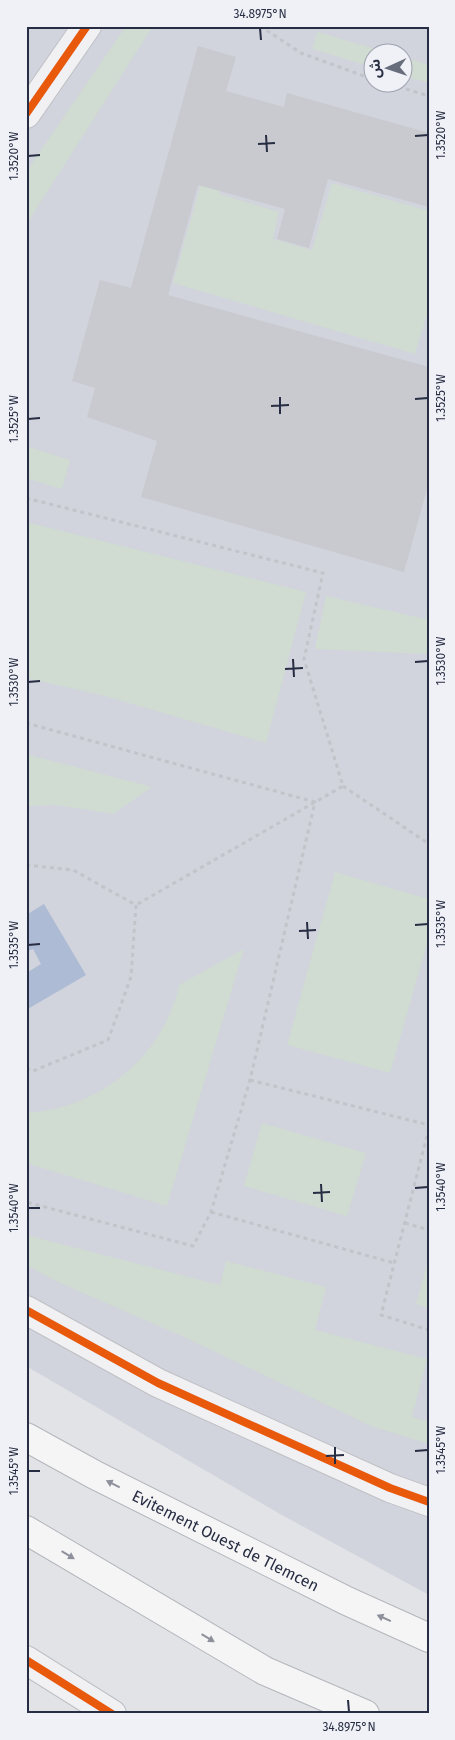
<svg xmlns="http://www.w3.org/2000/svg" width="455" height="1740" font-family="'Fira Sans','Noto Sans Arabic',sans-serif">
  <style>
    .built { fill: #d1d4dc; fill-rule: evenodd }
    .green { fill: #d0dbd2 }
    .water { fill: #aebbd4 }
    .building { fill: #c8cacf }
    .lines { fill: none; stroke-linecap: round; stroke-linejoin: round }
    .street-casing { stroke: #bec0c5; stroke-width: 30 }
    .highway-casing { stroke: #b4b6bc; stroke-width: 30 }
    .path { stroke: #c3c4ca; stroke-width: 3; stroke-dasharray: 4 4; stroke-linecap: butt }
    .street { stroke: #f1f1f3; stroke-width: 28 }
    .highway { stroke: #f5f5f6; stroke-width: 28 }
    .cycleway-casing { stroke: #eff1f7; stroke-width: 11 }
    .cycleway { stroke: #e8590c; stroke-width: 8 }
    .oneway { fill: #8e919c }
    .ticks { fill: none; stroke: #272d42; stroke-width: 2 }
    .labels { text-anchor: middle; stroke-width: 4.5; stroke-linejoin: round; paint-order: stroke }
    .street-label { font-size: 16px; fill: #272d42; stroke: #eff1f7 }
    .neatline { fill: none; stroke: #272d42; stroke-width: 2 }
    .ticks-label { font-size: 12px; text-anchor: middle; fill: #272d42 }
  </style>
  <rect width="100%" height="100%" fill="#e1e3e7"/>
  <path class="built" d="M26 26H429V1595L280 1514 26 1366ZM372 52H402V82H372Z"/>
  <g class="green">
    <polygon points="126,26 153,26 26,225 26,172"/>
    <polygon points="317,32 386,52 372,52 372,67 312,49"/>
    <polygon points="403,57 429,65 429,83 403,76"/>
    <polygon points="210,151 229,157 219,194 279,212 273,239 312,250 332,183 429,211 429,307 415,354 173,283"/>
    <polygon points="26,446 70,460 62,489 26,478"/>
    <polygon points="26,522 306,592 266,743 105,696 26,678"/>
    <polygon points="326,596 425,619 429,605 429,653 424,654 315,649"/>
    <polygon points="26,754 152,787 113,814 57,805 26,806"/>
    <polygon points="335,872 429,899 429,937 390,1073 287,1045"/>
    <path d="M244 949 167 1206 26 1163V1113C99 1109 164 1056 179 985Z"/>
    <polygon points="262,1123 366,1153 347,1216 244,1186"/>
    <polygon points="26,1235 220,1285 226,1261 326,1287 315,1330 427,1359 412,1417 429,1422 429,1444 371,1426 184,1337 60,1283 26,1265"/>
    <polygon points="429,1258 429,1308 416,1304"/>
  </g>
  <polygon class="water" points="44,904 86,975 26,1010 26,970 28,972 41,964 33,949 26,952 26,915"/>
  <polygon class="building" points="198,46 236,57 226,91 284,107 287,93 429,133 429,207 328,179 309,248 277,239 285,209 198,185 168,295 429,367 429,482 404,572 141,497 157,441 87,417 95,388 72,381 100,280 131,288"/>
  <g class="lines">
    <g class="street-casing">
      <g id="street">
        <polyline points="26,114 87,26"/>
        <polyline points="26,1310 158,1383 390,1488 429,1502"/>
        <polyline points="26,1660 112,1714"/>
      </g>
    </g>
    <g class="highway-casing">
      <g id="highway">
        <path id="s1" d="M26 1437 95 1475 347 1601 429 1638"/>
        <polyline points="26,1530 265,1671 365,1714"/>
      </g>
    </g>
    <g class="path">
      <polyline points="260,26 301,53 372,79"/>
      <polyline points="383,82 429,96"/>
      <polyline points="26,498 323,573 304,659 343,786 136,905"/>
      <polyline points="26,723 315,802 250,1080 211,1212 193,1246 26,1202"/>
      <polyline points="343,786 429,844"/>
      <polyline points="26,865 73,870 136,905"/>
      <polyline points="26,1068 33,1071 108,1040 131,977 136,905"/>
      <polyline points="250,1080 429,1125"/>
      <polyline points="429,1128 381,1315 429,1330"/>
      <polyline points="211,1212 394,1263"/>
      <polyline points="405,1223 429,1230"/>
    </g>
    <use href="#street" class="street"/>
    <use href="#highway" class="highway"/>
    <g class="cycleway-casing">
      <g id="cycleway">
        <polyline points="26,114 87,26"/>
        <polyline points="26,1310 158,1383 390,1488 429,1502"/>
        <polyline points="26,1660 112,1714"/>
      </g>
    </g>
    <use href="#cycleway" class="cycleway"/>
  </g>
  <defs><path id="oneway-solid" d="M-6-.8H1V-3.2L6.5 0L1 3.2V.8H-6Z" transform="scale(1.25)"/></defs>
  <g class="oneway">
    <use href="#oneway-solid" transform="translate(113 1484) rotate(-153)"/>
    <use href="#oneway-solid" transform="translate(68 1555) rotate(31)"/>
    <use href="#oneway-solid" transform="translate(384 1618) rotate(-156)"/>
    <use href="#oneway-solid" transform="translate(208 1638) rotate(31)"/>
  </g>
  <path class="ticks" d="M260 28 261 40M266 135 267 152M415 136 428 135M258 144 275 143M28 156 40 155M280 397V414M415 399 428 398M271 406 289 405M28 419 40 418M293 659 294 677M415 662 428 661M285 669 303 668M28 682 40 681M307 922 308 939M415 925 428 924M299 931 316 930M28 945 40 944M321 1184 322 1202M415 1188 428 1187M313 1193 330 1192M28 1208H40M335 1447V1464M415 1451 428 1450M326 1456 344 1455M28 1471H40M348 1700 349 1712"/>
  <g class="labels">
    <g class="street-label">
      <text dy="6" stroke="none"><textPath href="#s1" startOffset="225">Evitement Ouest de Tlemcen</textPath></text>
    </g>
  </g>
  <rect width="455" height="1740" fill="none" stroke="#eff1f7" stroke-width="55"/>
  <g transform="translate(388 68) rotate(267)"><circle r="24" fill="#eff1f7" stroke="#9fa3af"/>
  <path d="M0-4L9 19L0 12L-9 19Z" fill="#686d7c"/>
  <text y="-8" font-size="14" font-weight="bold" text-anchor="middle" fill="#272d42">ش</text>
  </g>
  <rect x="28" y="28" width="400" height="1684" class="neatline"/>
  <g class="ticks-label">
    <text x="260" y="18">34.8975°N</text>
    <text transform="translate(441 135) rotate(-90)" y="4">1.3520°W</text>
    <text transform="translate(14 156) rotate(-90)" y="4">1.3520°W</text>
    <text transform="translate(441 398) rotate(-90)" y="4">1.3525°W</text>
    <text transform="translate(14 419) rotate(-90)" y="4">1.3525°W</text>
    <text transform="translate(441 661) rotate(-90)" y="4">1.3530°W</text>
    <text transform="translate(14 682) rotate(-90)" y="4">1.3530°W</text>
    <text transform="translate(441 924) rotate(-90)" y="4">1.3535°W</text>
    <text transform="translate(14 945) rotate(-90)" y="4">1.3535°W</text>
    <text transform="translate(441 1187) rotate(-90)" y="4">1.3540°W</text>
    <text transform="translate(14 1208) rotate(-90)" y="4">1.3540°W</text>
    <text transform="translate(441 1450) rotate(-90)" y="4">1.3545°W</text>
    <text transform="translate(14 1471) rotate(-90)" y="4">1.3545°W</text>
    <text x="349" y="1731">34.8975°N</text>
  </g>
</svg>
